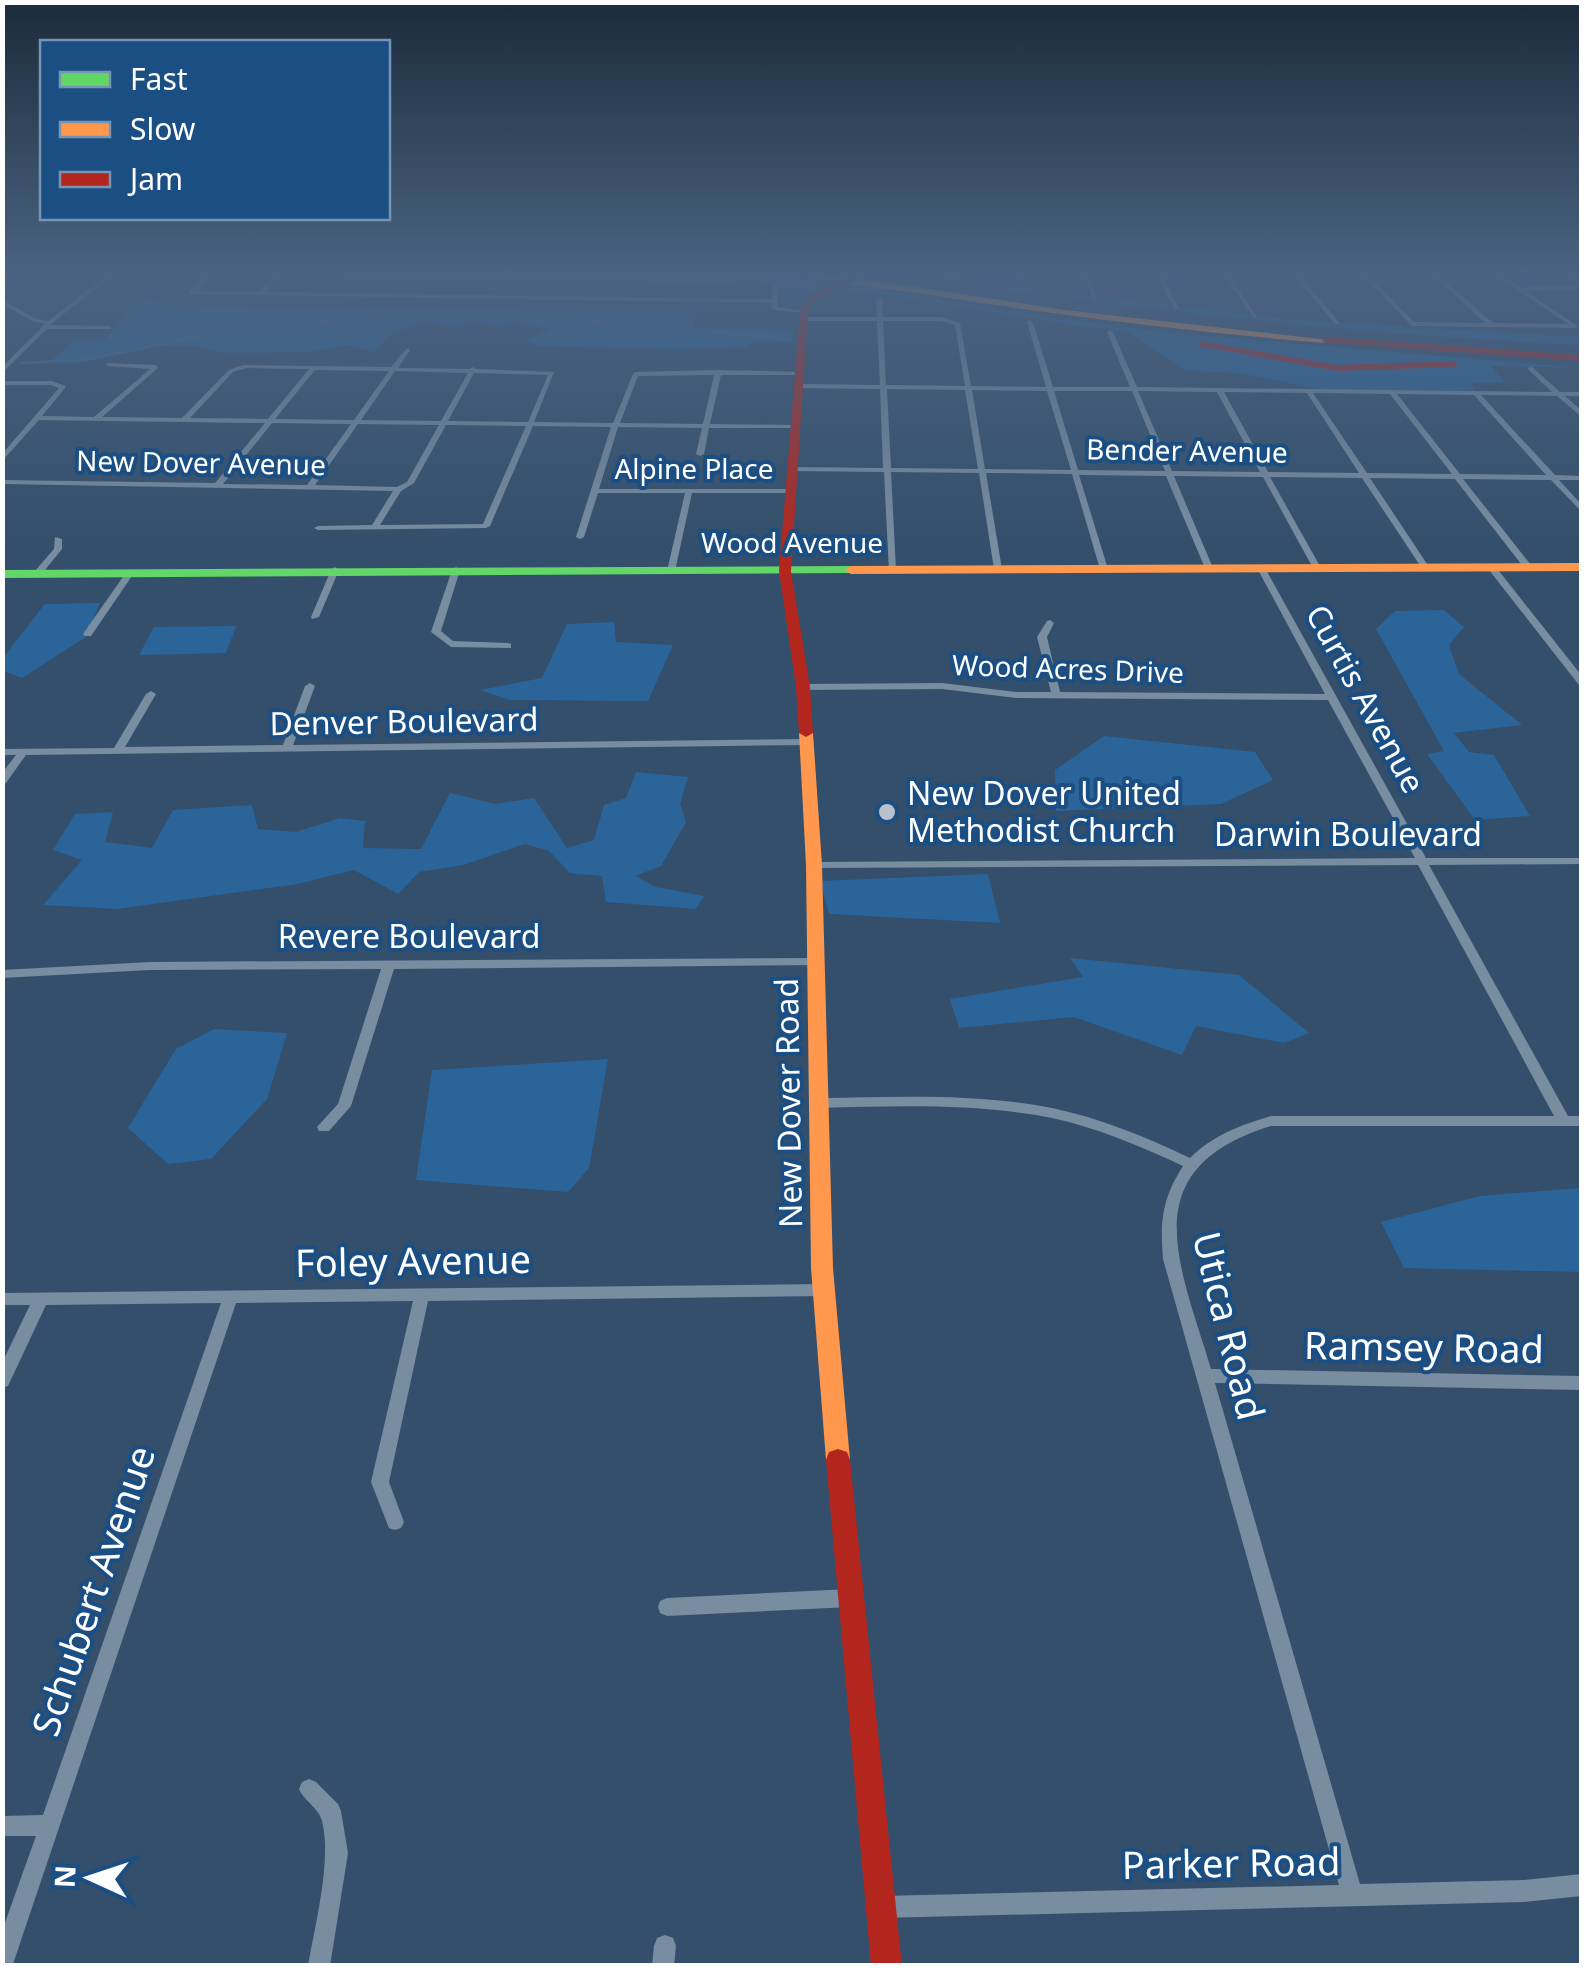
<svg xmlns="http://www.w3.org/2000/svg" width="1584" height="1968" font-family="'Noto Sans',sans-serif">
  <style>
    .green { fill: #2b6499 }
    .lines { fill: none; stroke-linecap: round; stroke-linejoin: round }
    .stream { stroke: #42688d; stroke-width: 2.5 }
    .street { fill: #798da1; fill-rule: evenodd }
    .fast { fill: #63d668; fill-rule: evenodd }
    .slow { fill: #ff974d; fill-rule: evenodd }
    .jam { fill: #b3261e; fill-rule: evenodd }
    .jam-bridge { stroke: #b3261e; stroke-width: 9 }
    .poi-dot { fill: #b8c1cb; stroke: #1b4f83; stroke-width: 4 }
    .labels { text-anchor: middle; stroke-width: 8; stroke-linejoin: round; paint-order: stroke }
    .far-street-label { font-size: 28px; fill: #fff; stroke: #1b4f83 }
    .street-label { font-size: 32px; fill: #fff; stroke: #1b4f83 }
    .poi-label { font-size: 32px; fill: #fff; stroke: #1b4f83; text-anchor: start }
    .near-street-label { font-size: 38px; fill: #fff; stroke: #1b4f83 }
  </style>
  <rect width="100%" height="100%" fill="#334f6b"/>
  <g class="green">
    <polygon points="728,272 778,272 1048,317 1172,333 1581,368 1491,366 1505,382 1471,383 1475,391 1322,390 1239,373 1186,371 1130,333 818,285 797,308 786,308 769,280"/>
    <path d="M897 272H935L1029 288 1294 320 1581 337V345C1351 334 1125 310 897 272Z"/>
    <polygon points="149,300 185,306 697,312 692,328 794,329 791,343 755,341 746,347 678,349 537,346 524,341 549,329 513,321 499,326 474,321 457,326 425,321 389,335 375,352 348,345 310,352 227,353 194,346 153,346 78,363 16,364 50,362 74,341 106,339 133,303"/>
    <polygon points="100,603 86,637 22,678 3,671 2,659 45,604"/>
    <polygon points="1444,610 1464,627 1449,645 1459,674 1522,725 1454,733 1469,752 1494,755 1530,816 1475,820 1427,754 1444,751 1376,629 1395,611"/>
    <polygon points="614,622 616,642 673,645 648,701 510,700 480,690 542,678 567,624"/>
    <polygon points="236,626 226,653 139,655 154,627"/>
    <polygon points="1104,736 1255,752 1273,780 1221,804 1056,811 1055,770"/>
    <polygon points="636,772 688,777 680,804 686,822 661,866 635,876 656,887 704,896 696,909 606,902 602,876 570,873 549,851 525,844 463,865 419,872 398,894 354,870 298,884 117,909 43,905 82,860 53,850 75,814 113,812 105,842 152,848 173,810 252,805 258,829 296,832 340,818 365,821 363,848 421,849 450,793 495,804 534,798 567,848 594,840 604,805 626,798"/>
    <polygon points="988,874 1000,923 829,914 820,881"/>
    <polygon points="1070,958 1239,975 1309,1033 1284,1043 1196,1026 1182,1055 1074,1017 959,1028 950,999 1083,977"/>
    <polygon points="214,1029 287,1033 267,1099 211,1159 168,1164 128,1128 176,1049"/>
    <polygon points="608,1059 589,1168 568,1192 416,1180 432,1070"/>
    <polygon points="1581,1188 1581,1272 1404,1268 1381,1222 1480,1196"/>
  </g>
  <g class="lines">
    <polyline class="stream" points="21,363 91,359 244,327 422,314 519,314 793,339"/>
    <g class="street">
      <polygon points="111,272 117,272 50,325 109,326 111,329 47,329 2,373 2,367 45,324 32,321 2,304 2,299 36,319 48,321"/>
      <polygon points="209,272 215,272 197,291 259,292 278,272 283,272 266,292 772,299 771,283 749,278 735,282 345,278 342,276 345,274 735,278 742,276 740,275 743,273 776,281 778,307 807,311 804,313 775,310 772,308 772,303 190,294 190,292"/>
      <polygon points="1013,272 1018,272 1021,284 1016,283"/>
      <polygon points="1082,272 1087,272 1097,298 1092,297"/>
      <polygon points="1155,272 1161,272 1179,309 1174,308"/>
      <polygon points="1222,272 1227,272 1257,317 1253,317"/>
      <polygon points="1291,272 1296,272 1339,322 1339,324 1335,324"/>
      <polygon points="1359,272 1365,272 1414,322 1485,323 1430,272 1435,272 1493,323 1568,324 1491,272 1496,272 1520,287 1582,285 1582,289 1525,291 1578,326 1575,328 1412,326"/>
      <polygon points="1558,272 1564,272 1582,281 1582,285"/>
      <path d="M879 297 882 299 883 317H941L960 323 971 386 1046 387 1027 322 1030 320 1033 322 1053 387H1130L1107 332 1110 330 1113 332 1137 387 1552 392 1527 368 1532 367 1560 392H1582V396H1565L1582 411V417L1557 396 1481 395 1555 475 1582 476V480H1559L1582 505V512L1551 480 1463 479 1531 565V569H1525L1455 479 1370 478 1429 567 1425 570 1421 567 1362 478 1270 477 1321 568 1317 571 1313 568 1263 477 1174 476 1213 568 1209 571 1205 568 1166 476 1079 475 1108 569 1104 572 1100 569 1072 474 986 473 1002 569 998 572 994 569 979 473 891 472 896 570 889 572 884 472 792 471 788 469 792 467 883 468 880 389 800 388 797 386 800 384 880 385 877 321H804L801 319 804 317H877L876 299ZM883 321H941L955 325 965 386 886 385ZM887 389 965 390 978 469 891 468ZM972 390 1047 391 1071 470 985 469ZM1054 391H1132L1165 471 1078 470ZM1138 391 1217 392 1260 472 1172 471ZM1224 392 1307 393 1359 473 1268 472ZM1313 393 1390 394 1452 474 1367 473ZM1397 394 1474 395 1546 475 1460 474Z"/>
      <path d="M407 348 410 350 398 368 470 369 473 367 476 369 554 372 534 422 613 423 633 374 636 372 718 370 803 372V374L801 375H721L710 424 796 425 798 426V428H709L704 454 700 456 696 454 702 428 618 427 599 489H792L796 491 792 493H692L675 571 671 574 667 571 685 493H598L584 537 580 539 576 537 611 427 533 426 490 526 486 528 318 530 314 528 318 526 372 525 393 491 2 484V480L215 483 265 423 39 420 2 461V454L59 388 51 385H2V381H52L65 386V388L42 416 94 417 150 369 108 366 106 363 156 365 158 368 102 417 182 418 229 370 243 365 391 367ZM246 368 309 369 268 419 190 418 233 372ZM315 370 389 371 354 420 275 419ZM395 371 468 373 441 421 361 420ZM474 373 548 375 528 422 448 421ZM714 375 703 424 620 423 638 376ZM272 423 351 424 307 485 223 484ZM358 424 439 425 407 482 397 487 315 485ZM446 425 526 426 483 524 380 525 401 491 414 483Z"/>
      <polygon points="55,537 62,539 62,549 40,576 34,576 34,572 54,549"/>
      <path d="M1261 565 1265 568 1426 858H1582V864L1429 865 1568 1116H1582V1126H1271C1131 1169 1180 1265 1211 1369L1582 1376V1390L1215 1383 1360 1884 1524 1880 1582 1874V1896L1524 1902 881 1918 873 1915 870 1907 873 1899 881 1896 1339 1885 1163 1259C1160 1221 1162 1199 1183 1166 1140 1146 1098 1128 1052 1118 976 1103 897 1106 820 1108L815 1106 813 1103 815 1100 820 1098C897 1097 976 1093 1052 1108 1100 1118 1146 1137 1190 1158 1213 1135 1241 1125 1271 1116H1554L1418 865 814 868 808 865 814 862 1415 858 1328 700 1016 698 942 689 803 690 798 687 803 684 942 683 1016 692H1051L1037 637 1047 621 1050 620 1054 623 1047 637 1060 692 1325 694 1257 568Z"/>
      <polygon points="1489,566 1495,566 1582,676 1582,686 1579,685 1489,570"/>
      <polygon points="335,567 339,570 319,617 312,619 311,617 331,570"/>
      <polygon points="456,567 460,570 441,631 453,641 508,643 511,644 511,648 451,647 431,632 452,570"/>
      <polygon points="127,571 134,573 91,636 85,636 83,634"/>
      <polygon points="310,683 315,686 293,745 805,739 810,742 805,745 26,755 6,783 2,784 2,773 16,755 2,755 2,749 114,748 146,694 151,691 156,694 125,747 283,745 305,686"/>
      <polygon points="816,958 822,962 820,965 394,969 351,1106 329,1131 319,1131 317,1127 338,1104 381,969 150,970 2,978 2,970 150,962"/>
      <polygon points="824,1284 829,1286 832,1290 829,1294 824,1296 428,1301 389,1482 404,1522 401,1528 395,1530 389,1528 371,1482 413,1301 236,1303 13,1964 2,1966 2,1931 36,1836 2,1836 2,1816 43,1815 221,1303 46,1305 8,1386 2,1388 2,1363 30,1305 2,1305 2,1293"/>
      <polygon points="850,1589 857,1592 859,1598 857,1604 850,1607 667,1616 660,1613 658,1607 660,1601 667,1598"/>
      <path d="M309 1779 316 1782 338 1804 341 1811 348 1853 330 1966H308C315 1925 332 1860 322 1821 319 1808 304 1801 299 1789L302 1782Z"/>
      <polygon points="665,1935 673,1938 676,1946 674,1966 652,1966 654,1946 657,1938"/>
    </g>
    <polygon class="fast" points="851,566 855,567 855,573 2,578 2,570"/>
    <g class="slow">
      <path d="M802 272H817L1065 310 1329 340 1325 343C1193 332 1061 316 930 295 895 289 832 285 802 272Z"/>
      <polygon points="1582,563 1582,571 851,574 845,570 851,566"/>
      <polygon points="806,729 813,733 822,865 833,1268 850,1460 847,1468 838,1471 829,1468 826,1460 811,1268 806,865 799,733"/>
    </g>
    <g class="jam">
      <polygon points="839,281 842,285 812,303 808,311 791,571 810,687 813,733 806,737 799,733 796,687 779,571 800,311 806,300"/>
      <polygon points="1325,337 1582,355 1582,361 1322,342"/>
      <polygon points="1201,341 1337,365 1454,361 1458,364 1454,367 1337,371 1198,346"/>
      <polygon points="838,1449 847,1452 850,1460 902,1966 871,1966 826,1460 829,1452"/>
    </g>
    <polyline class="jam-bridge" points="839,283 862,272"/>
  </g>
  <linearGradient id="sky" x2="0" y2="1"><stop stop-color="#1c2b3b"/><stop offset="0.5" stop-color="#4a6382"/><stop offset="1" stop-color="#4a6382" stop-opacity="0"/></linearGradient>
  <rect width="1584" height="547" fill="url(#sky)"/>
  <circle class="poi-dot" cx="887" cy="812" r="10"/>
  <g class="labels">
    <g class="far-street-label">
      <text transform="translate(1187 451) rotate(1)" y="10">Bender Avenue</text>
      <text transform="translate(201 463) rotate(1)" y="10">New Dover Avenue</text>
      <text x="694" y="479">Alpine Place</text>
      <text x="792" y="553">Wood Avenue</text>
      <text transform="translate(1068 669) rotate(2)" y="10">Wood Acres Drive</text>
    </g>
    <g class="street-label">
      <text transform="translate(1365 699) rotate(61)" y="11">Curtis Avenue</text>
      <text transform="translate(404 722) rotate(-1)" y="11">Denver Boulevard</text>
      <text x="1348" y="846">Darwin Boulevard</text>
      <text x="409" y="948">Revere Boulevard</text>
      <text transform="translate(789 1103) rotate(-91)" y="11">New Dover Road</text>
    </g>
    <g class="poi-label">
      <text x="907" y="805">New Dover United<tspan x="907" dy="37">Methodist Church</tspan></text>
    </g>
    <g class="near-street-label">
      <text transform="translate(413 1262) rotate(-1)" y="13">Foley Avenue</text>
      <text transform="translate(1228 1326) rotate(76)" y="13">Utica Road</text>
      <text transform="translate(1424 1348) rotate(1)" y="13">Ramsey Road</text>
      <text transform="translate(94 1591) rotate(-71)" y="13">Schubert Avenue</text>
      <text transform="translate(1231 1864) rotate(-1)" y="13">Parker Road</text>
    </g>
  </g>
  <rect width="1584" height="1968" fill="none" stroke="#ffffff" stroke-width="10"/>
  <rect x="40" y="40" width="350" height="180" fill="#1b4f83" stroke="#7695b5" stroke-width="2.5"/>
  <rect x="60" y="72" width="50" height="15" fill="#63d668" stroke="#7695b5" stroke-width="2.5"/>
  <text x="130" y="90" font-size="30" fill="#ffffff">Fast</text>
  <rect x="60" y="122" width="50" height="15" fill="#ff974d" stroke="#7695b5" stroke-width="2.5"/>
  <text x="130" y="140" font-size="30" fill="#ffffff">Slow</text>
  <rect x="60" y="172" width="50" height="15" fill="#b3261e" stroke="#7695b5" stroke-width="2.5"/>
  <text x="130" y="190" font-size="30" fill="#ffffff">Jam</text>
  <g transform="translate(90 1878) rotate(273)" stroke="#1b4f83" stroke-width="8" paint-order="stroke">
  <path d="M0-8L18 38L0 25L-18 38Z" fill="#ffffff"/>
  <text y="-15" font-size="28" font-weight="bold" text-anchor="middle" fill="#ffffff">N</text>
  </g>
</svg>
